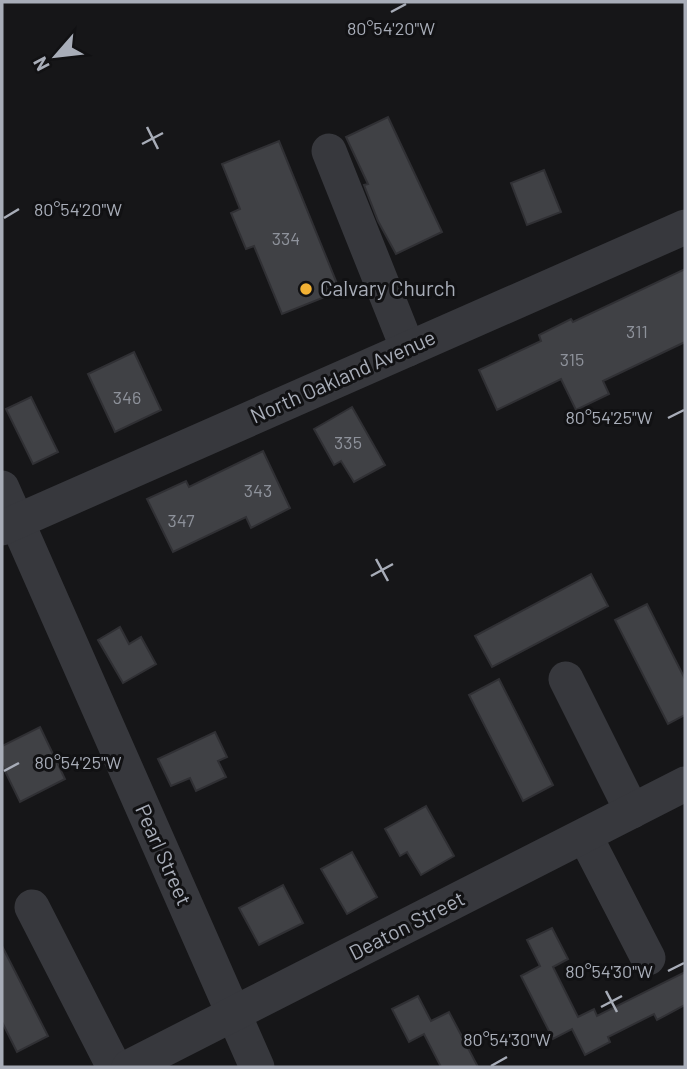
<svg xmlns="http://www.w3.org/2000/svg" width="687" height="1069" font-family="Barlow,sans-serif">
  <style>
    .building { fill: #404145; stroke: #303034; stroke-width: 2 }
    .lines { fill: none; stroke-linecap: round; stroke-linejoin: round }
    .minor { stroke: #37383d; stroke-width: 35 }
    .ticks { fill: none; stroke: #a8adb8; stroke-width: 2.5 }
    .poi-dot { fill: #f2b134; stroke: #111113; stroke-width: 2.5 }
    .labels { text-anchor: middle; stroke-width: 6; stroke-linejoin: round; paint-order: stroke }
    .number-label { font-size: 18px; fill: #8e929b }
    .poi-label { font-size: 21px; fill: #a8adb8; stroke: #111113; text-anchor: start }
    .street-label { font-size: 21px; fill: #a8adb8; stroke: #111113 }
    .ticks-label { font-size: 18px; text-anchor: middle; fill: #a8adb8; stroke: #111113; stroke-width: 6; stroke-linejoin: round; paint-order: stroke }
  </style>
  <rect width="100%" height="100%" fill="#161618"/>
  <g class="building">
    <polygon points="388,117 442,232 396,254 378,221 364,185 368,184 346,137"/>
    <polygon points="279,141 340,291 282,314 254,246 246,249 231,213 240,209 222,164"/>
    <polygon points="544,170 561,212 527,225 511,183"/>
    <polygon points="685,269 685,342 603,381 609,394 576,410 561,379 497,410 479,370 541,341 539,335 571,319 573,322"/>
    <polygon points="134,352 161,410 115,432 88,374"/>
    <polygon points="31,397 58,452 33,464 6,409"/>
    <polygon points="352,407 385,465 354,482 341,461 334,465 314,429"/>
    <polygon points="263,451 290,508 251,528 246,517 173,552 147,499 186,481 189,487"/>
    <polygon points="591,574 608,606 492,667 475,636"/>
    <polygon points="647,604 685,679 685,715 668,724 615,620"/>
    <polygon points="120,627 129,644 141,637 156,664 123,683 98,640"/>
    <polygon points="499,679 553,785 523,801 469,695"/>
    <polygon points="40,727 65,779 20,802 2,765 2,746"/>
    <polygon points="215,732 227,757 218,761 226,777 196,791 190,778 171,786 158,759"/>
    <polygon points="426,806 454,856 421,875 407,852 400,856 385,829"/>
    <polygon points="352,852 377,897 347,914 321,869"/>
    <polygon points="283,885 303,923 259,945 239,908"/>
    <polygon points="552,928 568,959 553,967 578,1017 594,1009 597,1016 685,972 685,1005 657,1020 654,1014 608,1037 610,1042 585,1055 572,1029 553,1039 521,976 540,966 527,940"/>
    <polygon points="2,946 48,1036 17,1052 2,1022"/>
    <polygon points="418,996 431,1021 449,1012 478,1067 441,1067 424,1034 409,1042 392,1009"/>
  </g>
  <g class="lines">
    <g class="minor">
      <polyline points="329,151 408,349"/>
      <polyline points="2,488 257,1067"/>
      <polyline points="2,528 685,227"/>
      <polyline points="566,679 632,811"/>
      <polyline points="585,836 648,958"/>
      <polyline points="32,907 114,1067"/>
      <polyline points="129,1067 685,784"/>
    </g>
  </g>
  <path class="ticks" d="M391 12 406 4M147 127 158 149M142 144 163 133M4 218 19 209M668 418 684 410M376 559 388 581M371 576 393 564M4 771 19 763M668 971 684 963M606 991 617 1012M601 1007 622 996M491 1066 507 1057"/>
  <circle class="poi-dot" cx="306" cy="289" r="7"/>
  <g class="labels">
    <g class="number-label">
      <text x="286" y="245">334</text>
      <text x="637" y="338">311</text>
      <text x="572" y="366">315</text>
      <text x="127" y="404">346</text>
      <text x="348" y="449">335</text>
      <text x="258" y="497">343</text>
      <text x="181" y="527">347</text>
    </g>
    <g class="poi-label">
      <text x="320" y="296">Calvary Church</text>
    </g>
    <g class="street-label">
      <text transform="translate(343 377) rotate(-24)" y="7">North Oakland Avenue</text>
      <text transform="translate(163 855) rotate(66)" y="7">Pearl Street</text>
      <text transform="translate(407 926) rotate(-27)" y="7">Deaton Street</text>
    </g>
  </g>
  <g class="ticks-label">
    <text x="391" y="35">80°54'20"W</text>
    <text x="78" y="216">80°54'20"W</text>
    <text x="609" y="424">80°54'25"W</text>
    <text x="78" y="769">80°54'25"W</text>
    <text x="609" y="978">80°54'30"W</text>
    <text x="507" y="1046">80°54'30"W</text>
  </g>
  <rect width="687" height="1069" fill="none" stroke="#a8adb8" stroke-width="7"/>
  <g transform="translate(56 56) rotate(242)" stroke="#111113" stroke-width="5" paint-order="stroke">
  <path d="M0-5L12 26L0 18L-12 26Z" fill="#a8adb8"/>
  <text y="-10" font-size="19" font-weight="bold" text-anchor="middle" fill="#a8adb8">N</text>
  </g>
</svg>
